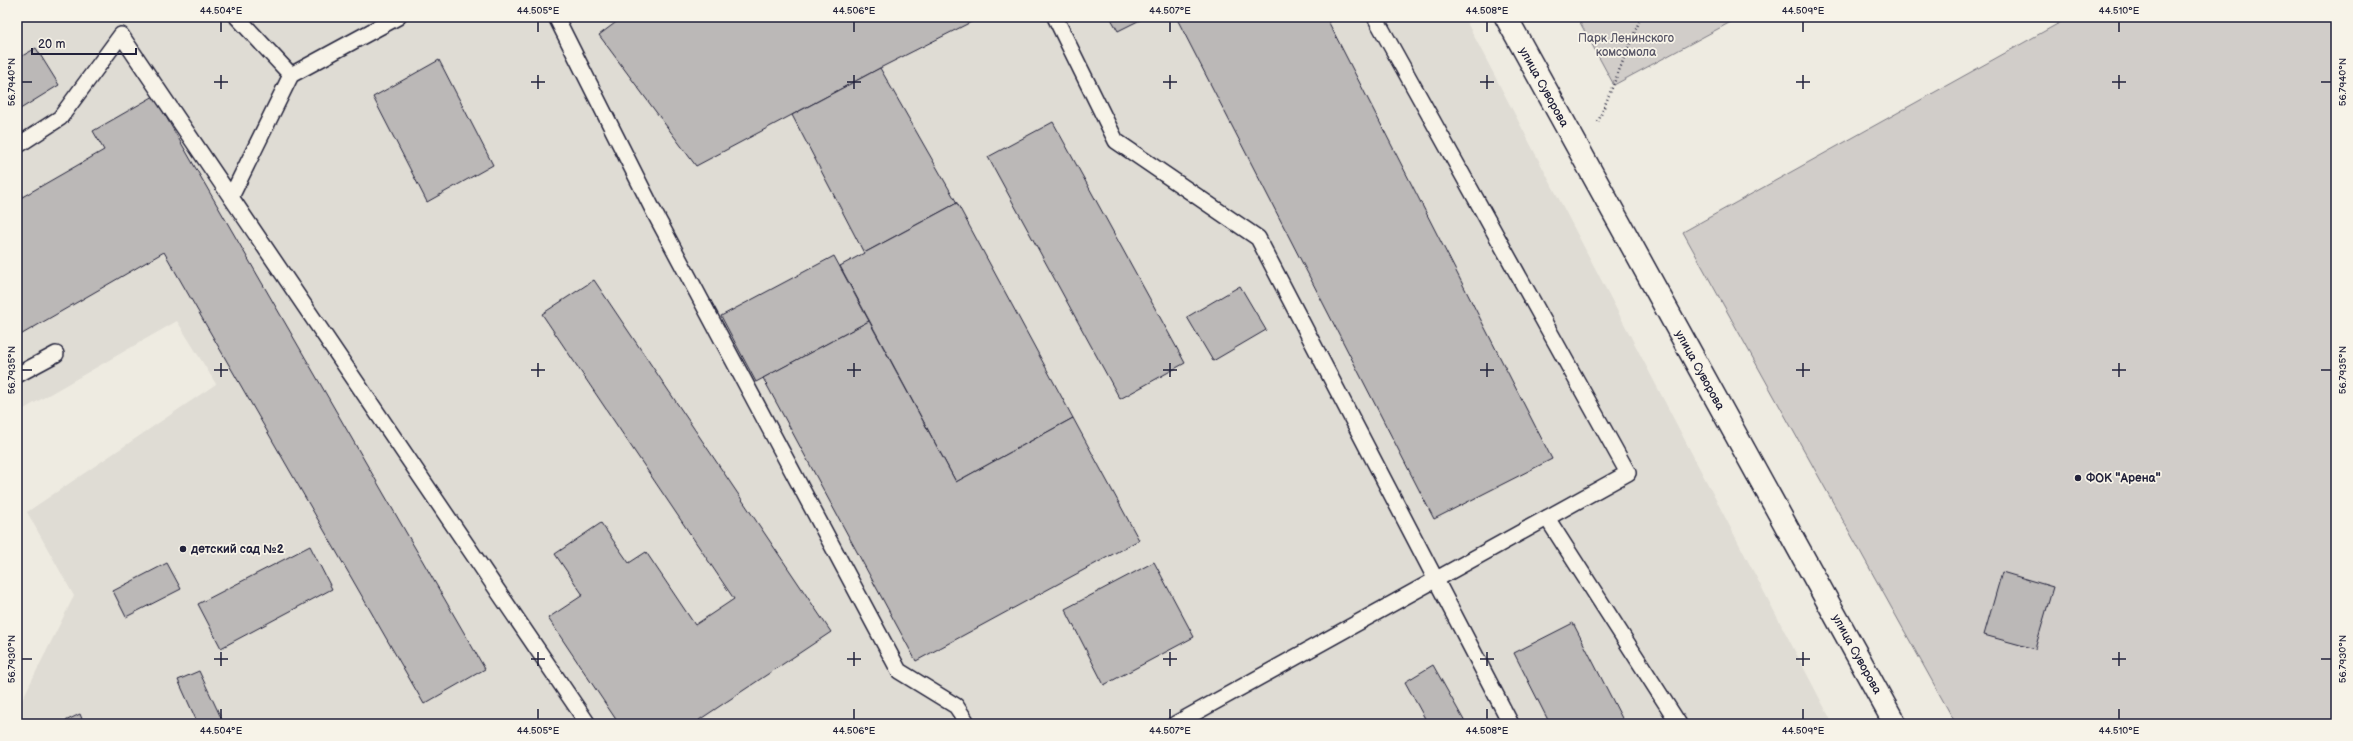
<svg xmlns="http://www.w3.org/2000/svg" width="2353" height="741" font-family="'Balsamiq Sans',sans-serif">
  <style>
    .built { fill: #dfdcd4 }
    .green { fill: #d1cdc9; stroke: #7a7882 }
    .building { fill: #bbb8b7; stroke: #22223b }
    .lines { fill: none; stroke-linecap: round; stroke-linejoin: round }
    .service-casing { stroke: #22223b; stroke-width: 18 }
    .minor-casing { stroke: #22223b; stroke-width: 25 }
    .path { stroke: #22223b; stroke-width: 2.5; stroke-dasharray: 1 3; stroke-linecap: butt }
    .service { stroke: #f7f3e8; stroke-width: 15 }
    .minor { stroke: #f7f3e8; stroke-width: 22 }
    .ticks { fill: none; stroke: #22223b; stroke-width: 1.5 }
    .poi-dot { fill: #22223b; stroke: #f7f3e8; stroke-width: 1.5 }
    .labels { text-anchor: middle; stroke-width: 3.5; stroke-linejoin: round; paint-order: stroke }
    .park-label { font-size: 12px; fill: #575566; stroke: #f7f3e8 }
    .street-label { font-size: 12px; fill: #22223b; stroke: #f7f3e8 }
    .poi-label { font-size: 12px; font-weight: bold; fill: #22223b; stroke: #f7f3e8; text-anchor: start }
    .neatline { fill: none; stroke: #22223b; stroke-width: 1.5 }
    .ticks-label { font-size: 10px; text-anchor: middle; fill: #22223b }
  </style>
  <rect width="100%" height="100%" fill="#eeebe1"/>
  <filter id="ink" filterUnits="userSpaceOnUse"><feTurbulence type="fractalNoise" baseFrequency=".025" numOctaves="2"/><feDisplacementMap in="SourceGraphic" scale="8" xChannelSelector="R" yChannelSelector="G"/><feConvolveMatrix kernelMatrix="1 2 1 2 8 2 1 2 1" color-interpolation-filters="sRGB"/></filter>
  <g filter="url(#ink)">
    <polygon class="built" points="17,17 1464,17 1833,724 17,724 17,710 74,596 27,512 216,384 177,321 17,413"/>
    <g class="green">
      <polygon points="1577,17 1740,17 1614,85"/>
      <polygon points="2070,17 2336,17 2336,724 1956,724 1683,232"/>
    </g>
    <g class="building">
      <polygon points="623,17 981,17 880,68 696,166 599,35"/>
      <polygon points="1110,17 1146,17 1118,31"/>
      <polygon points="1176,17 1326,17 1552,459 1434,519"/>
      <polygon points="36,48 59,85 17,111 17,59"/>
      <polygon points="439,60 493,165 427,202 373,97"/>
      <polygon points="880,68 957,203 864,253 792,115"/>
      <polygon points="154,96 485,669 424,704 164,252 17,337 17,200 104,150 93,131"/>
      <polygon points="1053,122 1185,363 1120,399 988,157"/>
      <polygon points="957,203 1073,418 956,482 840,266"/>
      <polygon points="834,256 869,321 756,382 721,316"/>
      <polygon points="594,280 831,632 699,720 702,724 619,724 548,618 583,595 555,554 601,523 629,563 646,552 695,625 734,599 542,314"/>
      <polygon points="1240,286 1266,330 1213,361 1187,317"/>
      <polygon points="869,321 956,482 1073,418 1139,540 916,661 763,378"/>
      <polygon points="310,546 332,589 221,648 198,604"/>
      <polygon points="1154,562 1194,637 1104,685 1065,609"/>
      <polygon points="167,563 181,589 126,617 113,591"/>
      <polygon points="2002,572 2053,587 2035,649 1984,635"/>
      <polygon points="1573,623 1625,724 1550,724 1514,653"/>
      <polygon points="1433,665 1466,724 1428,724 1405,682"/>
      <polygon points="199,671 224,724 198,724 178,680"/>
      <polygon points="80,714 84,724 59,724"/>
    </g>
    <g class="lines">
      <g class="service-casing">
        <g id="service">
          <polyline points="237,17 291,75"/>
          <polyline points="556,17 654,212 899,671 956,706 968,724"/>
          <polyline points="1055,17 1116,141 1258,238 1511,724"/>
          <polyline points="17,146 60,118 121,35 588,724"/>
          <polyline points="231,197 291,75 398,17"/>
          <polyline points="17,375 56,354"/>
          <polyline points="1547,518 1679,724"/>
          <polyline points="1175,724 1628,473 1375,17"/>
        </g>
      </g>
      <g class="minor-casing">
        <polyline id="minor" points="1506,17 1895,724"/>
      </g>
      <polyline class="path" points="1598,122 1641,17"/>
      <use href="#service" class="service"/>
      <use href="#minor" class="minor"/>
    </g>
  </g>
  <path class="ticks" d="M221 22V32M538 22V32M854 22V32M1170 22V32M1487 22V32M1803 22V32M2119 22V32M221 75V89M538 75V89M854 75V89M1170 75V89M1487 75V89M1803 75V89M2119 75V89M22 82H32M214 82H228M531 82H545M847 82H861M1163 82H1177M1480 82H1494M1796 82H1810M2112 82H2126M2321 82H2331M221 363V377M538 363V377M854 363V377M1170 363V377M1487 363V377M1803 363V377M2119 363V377M22 370H32M214 370H228M531 370H545M847 370H861M1163 370H1177M1480 370H1494M1796 370H1810M2112 370H2126M2321 370H2331M221 652V666M538 652V666M854 652V666M1170 652V666M1487 652V666M1803 652V666M2119 652V666M22 659H32M214 659H228M531 659H545M847 659H861M1163 659H1177M1480 659H1494M1796 659H1810M2112 659H2126M2321 659H2331M221 709V719M538 709V719M854 709V719M1170 709V719M1487 709V719M1803 709V719M2119 709V719"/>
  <g class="poi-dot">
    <circle cx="2078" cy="478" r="4"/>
    <circle cx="183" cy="549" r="4"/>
  </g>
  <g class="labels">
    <g class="park-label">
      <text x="1626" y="42">Парк Ленинского<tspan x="1626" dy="14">комсомола</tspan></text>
    </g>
    <g class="street-label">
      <text transform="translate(1544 87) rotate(61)" y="4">улица Суворова</text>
      <text transform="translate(1700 370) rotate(61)" y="4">улица Суворова</text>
      <text transform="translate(1857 654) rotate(61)" y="4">улица Суворова</text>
    </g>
    <g class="poi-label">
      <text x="2086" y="482">ФОК "Арена"</text>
      <text x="191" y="553">детский сад №2</text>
    </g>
  </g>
  <rect width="2353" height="741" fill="none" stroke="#f7f3e8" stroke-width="44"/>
  <path d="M32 48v6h104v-6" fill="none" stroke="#22223b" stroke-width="2"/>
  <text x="38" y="48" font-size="12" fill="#22223b" stroke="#f7f3e8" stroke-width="3" paint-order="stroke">20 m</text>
  <rect x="22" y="22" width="2309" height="697" class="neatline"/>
  <g class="ticks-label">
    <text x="221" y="14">44.504°E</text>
    <text x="538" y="14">44.505°E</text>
    <text x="854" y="14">44.506°E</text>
    <text x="1170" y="14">44.507°E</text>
    <text x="1487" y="14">44.508°E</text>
    <text x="1803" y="14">44.509°E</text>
    <text x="2119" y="14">44.510°E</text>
    <text transform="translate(11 82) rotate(-90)" y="4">56.7940°N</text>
    <text transform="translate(2342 82) rotate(-90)" y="4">56.7940°N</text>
    <text transform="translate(11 370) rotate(-90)" y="4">56.7935°N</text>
    <text transform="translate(2342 370) rotate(-90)" y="4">56.7935°N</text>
    <text transform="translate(11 659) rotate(-90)" y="4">56.7930°N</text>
    <text transform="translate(2342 659) rotate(-90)" y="4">56.7930°N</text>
    <text x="221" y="734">44.504°E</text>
    <text x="538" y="734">44.505°E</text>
    <text x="854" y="734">44.506°E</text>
    <text x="1170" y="734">44.507°E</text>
    <text x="1487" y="734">44.508°E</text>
    <text x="1803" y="734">44.509°E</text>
    <text x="2119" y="734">44.510°E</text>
  </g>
</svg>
